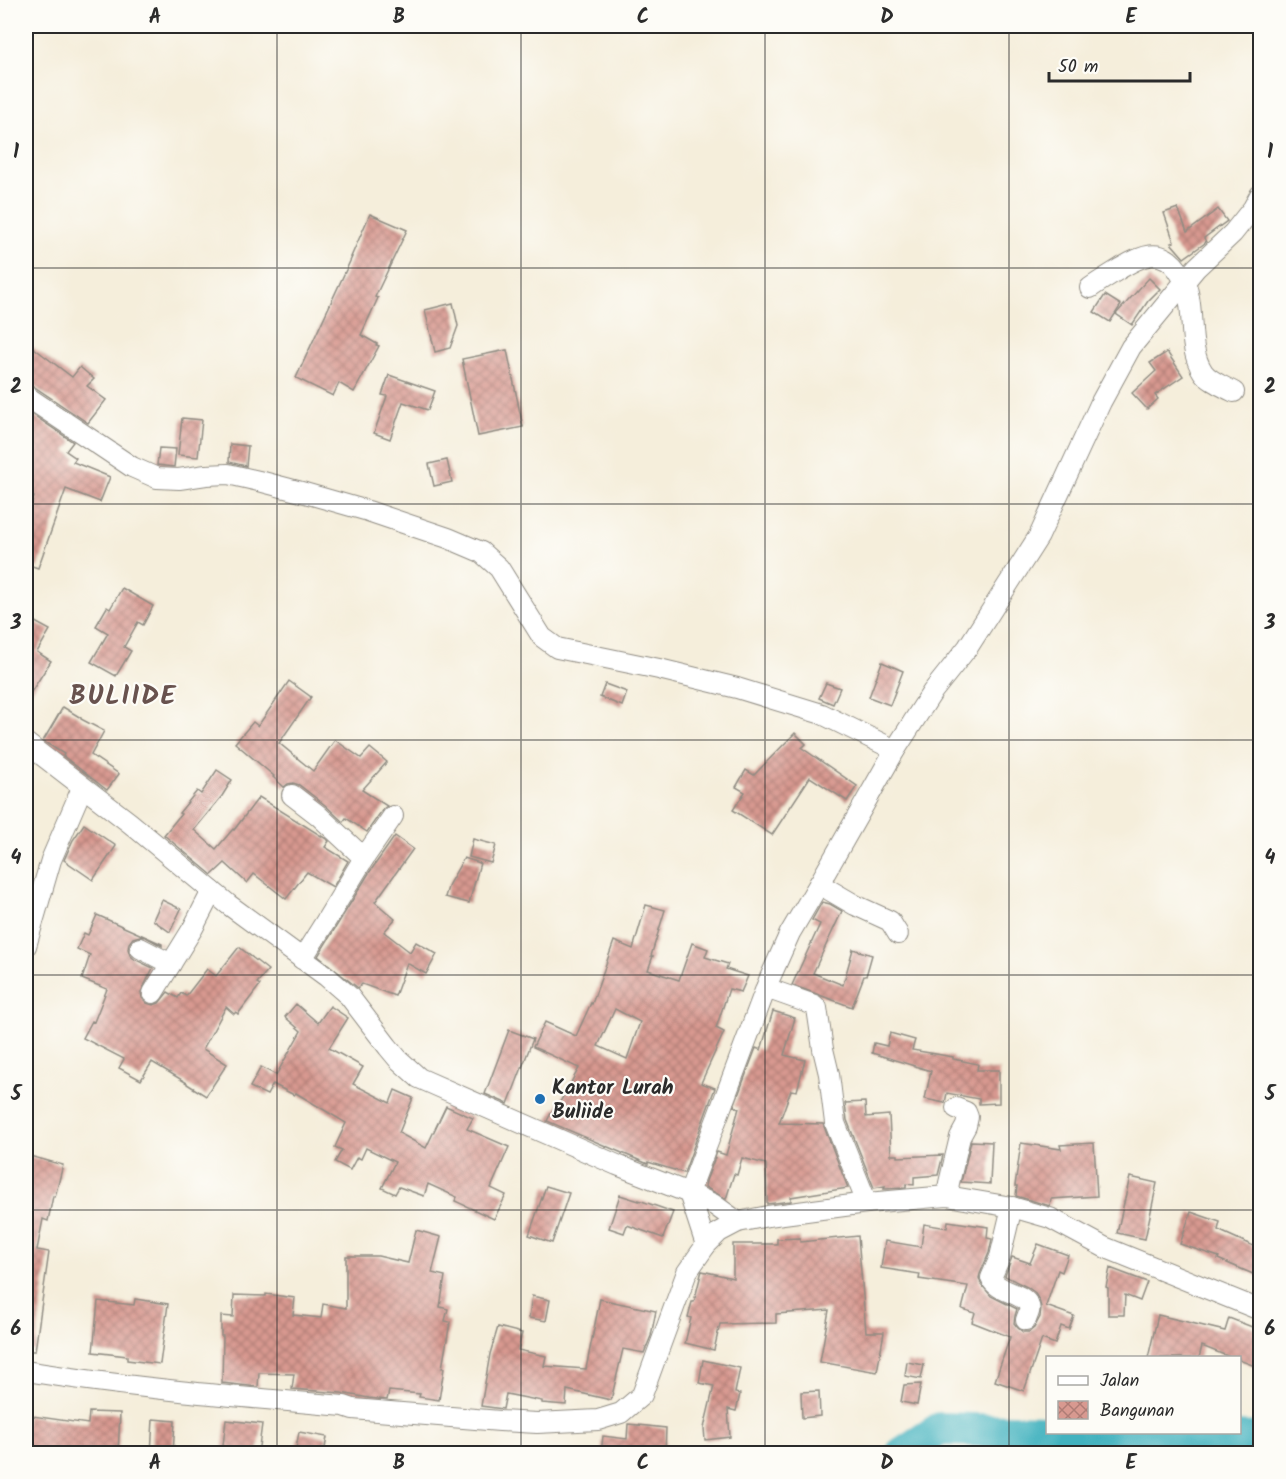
<svg xmlns="http://www.w3.org/2000/svg" width="1286" height="1479" font-family="Kalam,sans-serif">
  <style>
    .lines { fill: none; stroke-linecap: round; stroke-linejoin: round }
    .river { stroke: #43b2bf; stroke-width: 34 }
    .building { fill: url(#building-cross-hatch); fill-rule: evenodd }
    .minor-casing { stroke: #908c83; stroke-width: 22 }
    .minor { stroke: #fff; stroke-width: 20 }
    .grid { fill: none; stroke: #2b2b2b; stroke-width: 1.5; stroke-opacity: 0.55 }
    .poi-dot { fill: #1f6fb2; stroke: #fdfcf7; stroke-width: 2 }
    .labels { text-anchor: middle; stroke-width: 4.5; stroke-linejoin: round; paint-order: stroke }
    .poi-label { font-size: 21px; font-weight: bold; fill: #2b2b2b; stroke: #fdfcf7; text-anchor: start }
    .district-label { font-size: 27px; font-weight: bold; letter-spacing: 1.5px; fill: #68524e; stroke: #fdfcf7 }
    .neatline { fill: none; stroke: #2b2b2b; stroke-width: 2 }
    .grid-label { font-size: 20px; text-anchor: middle; font-weight: bold; fill: #2b2b2b }
  </style>
  <defs>
    <pattern id="building-cross-hatch" width="8" height="8" patternUnits="userSpaceOnUse" patternTransform="scale(1.5)"><rect width="8" height="8" fill="#d89990"/><path d="M0 0l8 8M0 8l8-8" fill="none" stroke="#af7d76"/></pattern>
  </defs>
  <rect width="100%" height="100%" fill="#fdfcf7"/>
  <filter id="ink" filterUnits="userSpaceOnUse"><feTurbulence type="fractalNoise" baseFrequency=".0167" numOctaves="2"/><feDisplacementMap in="SourceGraphic" scale="12" xChannelSelector="R" yChannelSelector="G"/><feConvolveMatrix kernelMatrix="1 2 1 2 8 2 1 2 1" color-interpolation-filters="sRGB"/></filter>
  <filter id="wash" filterUnits="userSpaceOnUse"><feTurbulence type="fractalNoise" baseFrequency=".008" numOctaves="4" result="noise"/><feDisplacementMap in="SourceGraphic" scale="24" xChannelSelector="R" yChannelSelector="G"/><feGaussianBlur stdDeviation="1.35" result="paint"/><feColorMatrix in="noise" values="0 0 0 0 0 0 0 0 0 0 0 0 0 0 0 0 0 1.4 0 .05"/><feComposite in="paint" operator="in"/></filter>
  <g filter="url(#wash)">
    <rect width="100%" height="100%" fill="#f5eedb"/>
    <g class="lines">
      <g class="river">
        <polyline points="1048,1432 1260,1439"/>
        <polyline points="902,1454 940,1429 1048,1432"/>
      </g>
    </g>
    <g id="blocks">
      <g class="building">
        <polygon points="1178,208 1187,232 1218,209 1227,221 1204,238 1206,242 1205,243 1184,258 1171,243 1174,242 1164,213"/>
        <polygon points="370,214 407,230 375,297 378,298 361,335 377,344 376,345 379,346 354,392 339,383 333,396 296,378 352,257 351,257"/>
        <polygon points="1149,278 1160,289 1148,301 1132,325 1116,314"/>
        <polygon points="1105,295 1121,305 1110,322 1094,312"/>
        <polygon points="453,303 458,326 450,348 435,352 425,310"/>
        <polygon points="26,342 72,377 80,367 94,379 87,386 106,400 88,423 33,386 26,384"/>
        <polygon points="507,350 523,427 478,436 462,359"/>
        <polygon points="1167,352 1183,376 1155,395 1158,399 1147,409 1132,393 1156,371 1150,363"/>
        <polygon points="389,375 435,391 428,410 403,402 390,439 374,433 387,396 382,395"/>
        <polygon points="26,410 73,442 66,451 76,458 73,462 110,477 100,502 66,489 38,568 26,564 26,521 34,497 26,494"/>
        <polygon points="182,418 202,420 198,457 178,455"/>
        <polygon points="230,444 248,446 246,466 229,462"/>
        <polygon points="159,448 176,449 174,467 157,465"/>
        <polygon points="447,460 452,482 434,486 429,464"/>
        <polygon points="122,588 153,606 143,625 138,622 124,647 131,651 116,676 91,662 108,633 96,626 107,607 110,609"/>
        <polygon points="26,617 50,630 37,652 51,661 26,700"/>
        <polygon points="882,662 903,671 890,705 869,697"/>
        <polygon points="289,681 311,697 279,743 313,771 335,740 361,758 370,748 387,762 362,790 387,806 383,809 367,832 346,818 343,822 325,805 299,785 293,783 288,784 284,787 273,777 274,776 235,743 253,722 258,726"/>
        <polygon points="826,683 840,688 833,704 819,698"/>
        <polygon points="605,684 627,692 622,706 600,697"/>
        <polygon points="63,707 81,718 81,719 104,731 91,755 119,774 107,790 63,756 64,754 43,741"/>
        <polygon points="795,733 806,744 802,748 857,786 847,801 810,777 772,835 733,810 745,792 736,787 746,770 754,775"/>
        <polygon points="217,770 232,780 222,796 194,830 216,849 233,829 234,830 259,797 328,840 329,841 325,847 348,861 333,887 307,872 286,899 254,874 247,883 225,863 212,875 164,835 181,814 179,813 197,791 201,794"/>
        <polygon points="84,824 116,846 93,880 64,860 73,840"/>
        <polygon points="395,836 413,849 375,902 395,919 384,932 410,952 416,942 437,954 426,974 407,963 395,996 362,984 358,988 318,956 369,873"/>
        <polygon points="473,839 496,845 491,863 469,857"/>
        <polygon points="464,858 480,863 469,903 445,897 449,884"/>
        <polygon points="162,900 181,909 170,932 153,920"/>
        <polygon points="822,902 830,904 842,911 813,973 843,985 853,949 872,955 866,976 864,976 852,1007 792,985 820,924 812,920"/>
        <path d="M646 905 665 910 651 956H653L648 970 679 980 692 943 708 949 705 957 728 964 726 969 748 976 741 992 729 989 716 1028 724 1032 701 1083 715 1088 684 1173 648 1162V1164L547 1121 554 1108 556 1109 579 1068 533 1047 545 1022 576 1036 591 1003 592 1004 614 941 633 949ZM615 1009 640 1022 627 1059 598 1046Z"/>
        <polygon points="97,915 162,944 162,946 146,937 140,936 133,938 129,943 128,949 130,955 134,959 153,968 141,992 142,998 147,1003 153,1005 159,1003 168,992 178,998 181,993 186,996 207,969 216,976 239,947 268,970 257,983 260,985 238,1014 236,1012 234,1014 226,1007 203,1049 227,1064 206,1096 187,1084 187,1083 152,1062 141,1080 119,1068 124,1059 83,1038 92,1021 94,1022 107,989 82,979 90,955 77,949 84,933 88,935"/>
        <polygon points="296,1004 318,1023 330,1006 348,1018 329,1048 363,1067 353,1084 390,1103 395,1090 413,1098 399,1133 426,1148 446,1106 473,1118 467,1129 509,1147 491,1188 506,1195 494,1219 455,1201 457,1197 428,1184 424,1196 399,1187 395,1194 382,1188 395,1162 366,1148 361,1159 357,1157 350,1170 335,1162 342,1150 335,1147 346,1123 296,1093 294,1095 273,1084 267,1095 250,1087 261,1067 276,1075 301,1031 285,1017"/>
        <polygon points="773,1011 795,1018 784,1055 805,1060 797,1091 791,1090 779,1123 823,1124 848,1188 791,1197 791,1201 767,1204 766,1164 742,1158 737,1175 734,1174 726,1199 705,1187 706,1181 717,1152 726,1155 739,1108 734,1106 756,1048 761,1050"/>
        <polygon points="509,1030 533,1039 508,1104 485,1094"/>
        <polygon points="890,1033 915,1040 912,1050 953,1057 953,1059 978,1064 977,1070 999,1070 999,1103 979,1104 979,1099 947,1093 945,1103 925,1099 931,1071 872,1053 874,1043 887,1046"/>
        <polygon points="865,1102 866,1117 889,1115 891,1155 898,1155 898,1157 943,1155 938,1175 914,1177 914,1185 906,1184 906,1188 884,1189 885,1186 874,1188 847,1120 845,1103"/>
        <polygon points="971,1141 992,1142 990,1184 961,1182"/>
        <polygon points="1021,1143 1061,1149 1060,1145 1094,1143 1097,1196 1051,1199 1050,1206 1016,1196 1017,1186 1015,1186"/>
        <polygon points="26,1155 63,1165 55,1197 53,1196 48,1221 43,1219 37,1250 49,1252 35,1351 26,1351"/>
        <polygon points="1130,1177 1157,1183 1145,1239 1117,1233"/>
        <polygon points="546,1186 569,1193 552,1243 529,1235"/>
        <polygon points="620,1195 639,1201 639,1200 673,1212 663,1238 627,1225 624,1233 609,1228"/>
        <polygon points="1191,1212 1220,1222 1218,1230 1260,1249 1260,1277 1218,1259 1219,1257 1180,1244"/>
        <polygon points="948,1221 988,1227 987,1238 992,1239 989,1253 980,1274 979,1278 981,1284 991,1296 1017,1309 1015,1316 1014,1323 1018,1328 1023,1332 1029,1332 1034,1328 1040,1317 1041,1307 1039,1300 1034,1292 1027,1287 1005,1276 1012,1257 1030,1263 1038,1244 1068,1255 1062,1272 1058,1270 1046,1306 1074,1316 1069,1329 1061,1326 1055,1344 1042,1339 1024,1391 995,1381 1010,1337 972,1322 975,1313 962,1309 968,1286 919,1279 920,1274 881,1268 885,1241 921,1247 924,1224 947,1228"/>
        <polygon points="416,1230 441,1237 432,1273 445,1276 440,1307 448,1309 445,1321 450,1322 442,1368 444,1368 439,1400 419,1397 420,1394 389,1391 387,1400 369,1398 341,1393 292,1389 294,1374 259,1373 258,1387 222,1383 223,1336 221,1336 221,1316 233,1317 234,1295 266,1296 266,1294 295,1298 293,1315 321,1318 323,1304 346,1308 346,1256 378,1256 408,1263"/>
        <polygon points="858,1236 866,1332 884,1332 877,1372 820,1362 829,1310 776,1314 776,1323 720,1324 714,1350 685,1343 691,1318 688,1317 692,1302 694,1302 701,1274 702,1271 733,1278 733,1244 777,1244 777,1239 800,1238 800,1242"/>
        <polygon points="1110,1268 1147,1282 1140,1301 1125,1295 1124,1315 1108,1315 1108,1288 1106,1287"/>
        <polygon points="532,1296 550,1300 546,1321 529,1318"/>
        <polygon points="135,1299 168,1304 160,1364 127,1360 127,1356 93,1352 98,1301 134,1305"/>
        <polygon points="600,1299 656,1311 651,1336 644,1353 623,1349 611,1400 567,1390 566,1405 542,1403 542,1401 506,1394 503,1409 481,1406 490,1354 498,1327 522,1333 518,1350 546,1356 544,1366 586,1369"/>
        <polygon points="1158,1315 1225,1331 1229,1318 1260,1330 1260,1368 1239,1360 1239,1358 1232,1358 1202,1346 1199,1358 1148,1358"/>
        <polygon points="703,1360 740,1368 735,1393 740,1394 736,1411 728,1409 730,1437 705,1440 704,1428 714,1386 699,1383"/>
        <polygon points="907,1362 924,1365 921,1379 905,1376"/>
        <polygon points="921,1384 917,1405 901,1402 904,1385"/>
        <polygon points="819,1391 820,1416 802,1418 801,1392"/>
        <polygon points="89,1412 120,1413 118,1454 26,1454 26,1415 88,1424"/>
        <polygon points="153,1419 175,1421 173,1454 151,1454"/>
        <polygon points="226,1420 262,1424 258,1454 222,1454"/>
        <polygon points="628,1424 666,1428 665,1454 601,1454 603,1436 627,1439"/>
        <polygon points="299,1432 327,1437 324,1454 295,1454"/>
      </g>
    </g>
  </g>
  <g filter="url(#ink)">
    <use href="#blocks" fill-opacity="0" stroke="#908c83" stroke-width="1.5"/>
    <g class="lines">
      <g class="minor-casing">
        <g id="minor">
          <path d="M1090 288C1100 281 1110 275 1121 268 1141 256 1161 246 1178 270 1186 282 1188 289 1190 304 1193 327 1190 352 1203 372 1209 381 1225 387 1234 392"/>
          <polyline points="26,396 132,467 157,478 179,479 206,475 228,474 263,482 305,493 368,511 448,538 481,552 499,568 542,637 557,648 659,669 737,688 822,714 895,750"/>
          <polyline points="26,743 130,823 229,905 326,976 349,996 388,1047 398,1059 419,1078 617,1165 689,1193 713,1204 738,1222"/>
          <polyline points="292,795 318,815 364,858"/>
          <polyline points="819,884 855,905 890,921 898,934"/>
          <polyline points="26,946 51,860 82,788"/>
          <polyline points="140,948 171,964"/>
          <polyline points="302,959 324,924 364,858 393,816"/>
          <polyline points="766,988 814,1005 817,1008 823,1049 829,1074 835,1123 867,1203"/>
          <polyline points="153,993 193,928 212,891"/>
          <polyline points="947,1196 949,1183 960,1137 966,1126 968,1117 966,1112 956,1108"/>
          <path d="M1012 1207 1000 1257 991 1278C997 1293 1024 1292 1029 1306 1031 1310 1027 1316 1026 1320"/>
          <polyline points="706,1245 689,1193 769,980 790,933 819,884 895,750 933,691 968,647 1039,536 1101,402 1131,347 1196,268 1233,233 1253,208 1260,195"/>
          <path d="M26 1371C131 1388 238 1397 344 1406L353 1409 500 1421 537 1423 598 1420 621 1413 642 1395 687 1272 706 1245 719 1232 738 1222 768 1216 867 1203 947 1196 1012 1207 1050 1218 1104 1247 1260 1310"/>
        </g>
      </g>
      <use href="#minor" class="minor"/>
    </g>
  </g>
  <path class="grid" d="M277 26V1454M521 26V1454M765 26V1454M1009 26V1454M26 268H1260M26 504H1260M26 740H1260M26 975H1260M26 1210H1260"/>
  <circle class="poi-dot" cx="540" cy="1099" r="6"/>
  <g class="labels">
    <g class="poi-label">
      <text x="552" y="1094">Kantor Lurah<tspan x="552" dy="24">Buliide</tspan></text>
    </g>
    <g class="district-label">
      <text x="123" y="704">BULIIDE</text>
    </g>
  </g>
  <rect width="1286" height="1479" fill="none" stroke="#fdfcf7" stroke-width="66"/>
  <rect x="1046" y="1356" width="195" height="78" fill="#fdfcf7" stroke="#a9a8a5" stroke-width="1.5"/>
  <rect x="1058" y="1376" width="30" height="9" fill="#ffffff" stroke="#a9a8a5" stroke-width="1.5"/>
  <text x="1100" y="1386" font-size="18" fill="#2b2b2b">Jalan</text>
  <rect x="1058" y="1401" width="30" height="18" fill="url(#building-cross-hatch)" stroke="#a9a8a5" stroke-width="1.5"/>
  <text x="1100" y="1416" font-size="18" fill="#2b2b2b">Bangunan</text>
  <path d="M1049 72v9h141v-9" fill="none" stroke="#2b2b2b" stroke-width="3"/>
  <text x="1058" y="72" font-size="18" fill="#2b2b2b" stroke="#fdfcf7" stroke-width="4.5" paint-order="stroke">50 m</text>
  <rect x="33" y="33" width="1220" height="1413" class="neatline"/>
  <g class="grid-label">
    <text x="155" y="23">A</text>
    <text x="399" y="23">B</text>
    <text x="643" y="23">C</text>
    <text x="887" y="23">D</text>
    <text x="1131" y="23">E</text>
    <text x="16" y="158">1</text>
    <text x="1270" y="158">1</text>
    <text x="16" y="393">2</text>
    <text x="1270" y="393">2</text>
    <text x="16" y="629">3</text>
    <text x="1270" y="629">3</text>
    <text x="16" y="864">4</text>
    <text x="1270" y="864">4</text>
    <text x="16" y="1100">5</text>
    <text x="1270" y="1100">5</text>
    <text x="16" y="1335">6</text>
    <text x="1270" y="1335">6</text>
    <text x="155" y="1469">A</text>
    <text x="399" y="1469">B</text>
    <text x="643" y="1469">C</text>
    <text x="887" y="1469">D</text>
    <text x="1131" y="1469">E</text>
  </g>
</svg>
